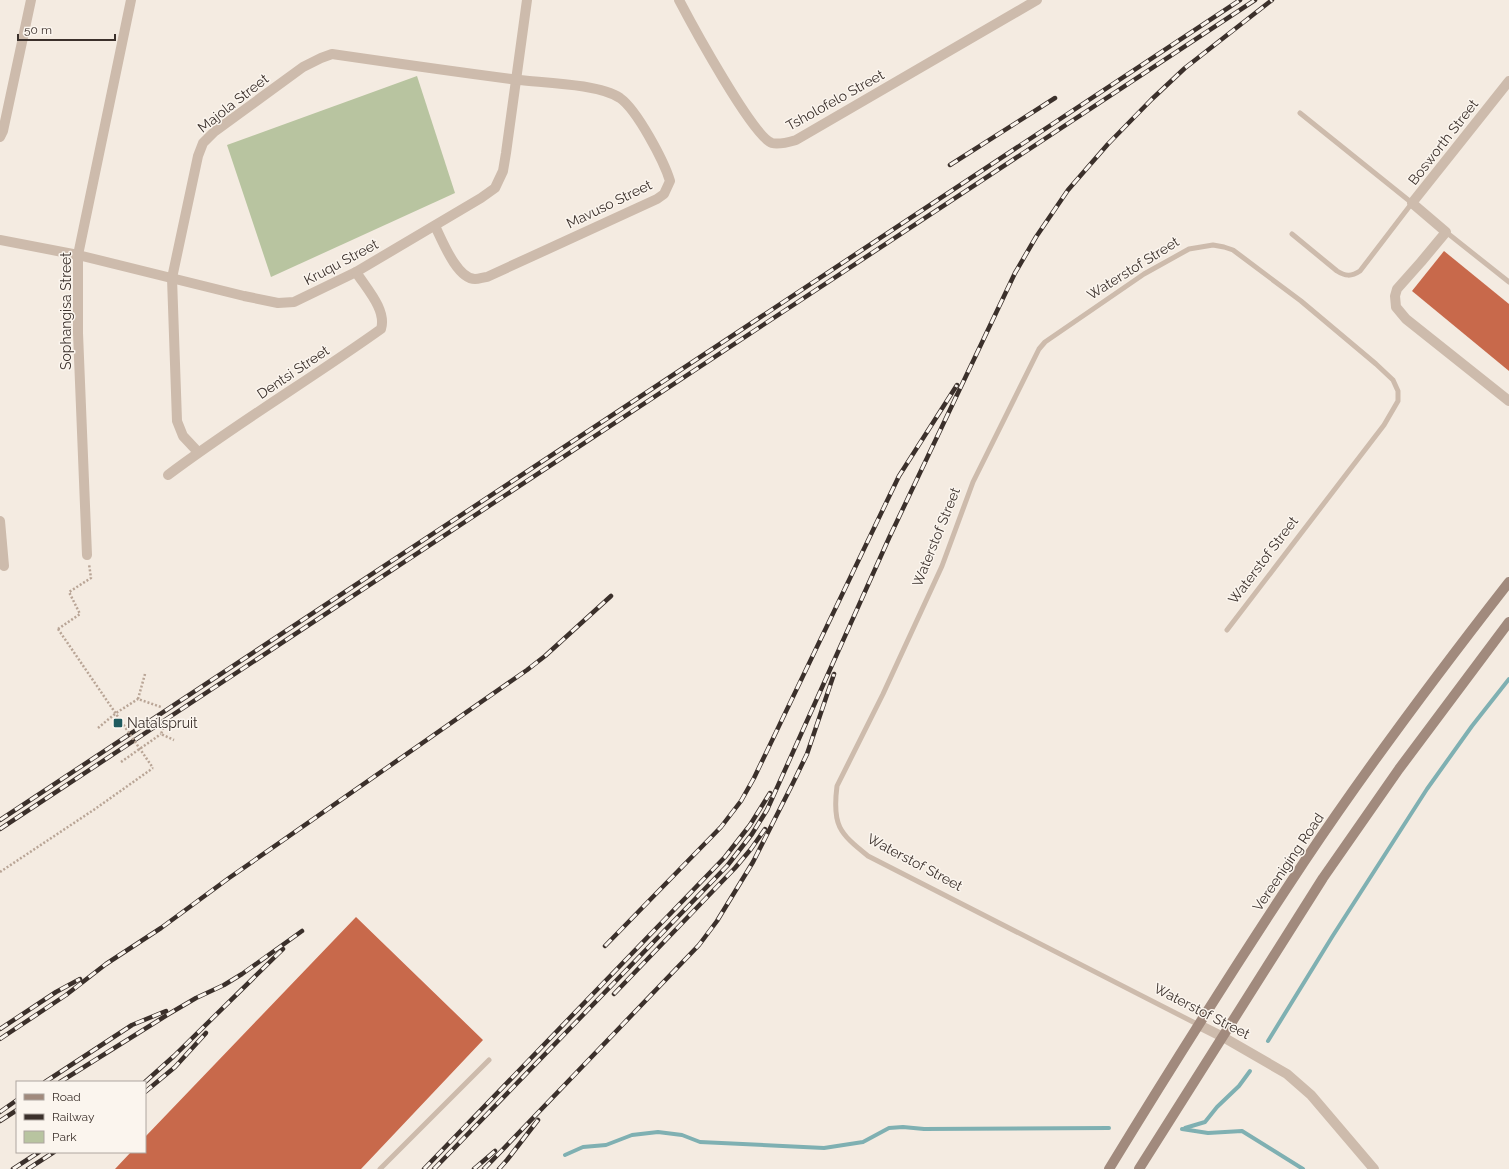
<svg xmlns="http://www.w3.org/2000/svg" width="1509" height="1169" font-family="Raleway,sans-serif">
  <style>
    .green { fill: #b8c4a0 }
    .lines { fill: none; stroke-linecap: round; stroke-linejoin: round }
    .stream { stroke: #7fb0b2; stroke-width: 4 }
    .building { fill: #c8694b }
    .path { stroke: #b9a596; stroke-width: 2.5; stroke-dasharray: 2 2; stroke-linecap: butt }
    .lane { stroke: #cdbbac; stroke-width: 5 }
    .street { stroke: #cdbbac; stroke-width: 10 }
    .secondary { stroke: #a18a7d; stroke-width: 10 }
    .rail-casing { stroke: #3b302b; stroke-width: 4.5 }
    .rail { stroke: #fbf5ee; stroke-width: 3; stroke-dasharray: 9; stroke-linecap: butt }
    .path-bridge { stroke: #b9a596; stroke-width: 2.5; stroke-dasharray: 2 2; stroke-linecap: butt }
    .poi-dot { fill: #1f5a5e; stroke: #fbf5ee; stroke-width: 1.5 }
    .labels { text-anchor: middle; stroke-width: 3; stroke-linejoin: round; paint-order: stroke }
    .street-label { font-size: 14px; fill: #3b302b; stroke: #fbf5ee }
    .poi-label { font-size: 14px; fill: #3b302b; stroke: #fbf5ee; text-anchor: start }
  </style>
  <rect width="100%" height="100%" fill="#f4ebe1"/>
  <polygon class="green" points="417,76 455,193 271,277 227,145"/>
  <g class="lines">
    <g class="stream">
      <polyline points="1268,1041 1332,937 1427,789 1472,726 1509,679"/>
      <polyline points="1185,1128 1205,1122 1217,1107 1239,1086 1250,1071"/>
      <polyline points="1182,1129 1208,1133 1242,1131 1303,1169"/>
      <polyline points="565,1155 583,1147 606,1145 632,1135 658,1132 682,1135 700,1142 824,1148 863,1142 889,1128 903,1127 924,1129 1109,1128"/>
    </g>
  </g>
  <g class="building">
    <polygon points="1444,251 1509,304 1509,371 1412,291"/>
    <polygon points="356,917 483,1040 361,1169 115,1169 131,1152 145,1152 145,1137"/>
  </g>
  <g class="lines">
    <g class="path">
      <polyline points="58,629 80,614 69,592 91,578 89,564"/>
      <polyline points="145,674 138,699 161,707"/>
      <polyline points="165,724 161,734 174,740"/>
      <polyline points="98,728 116,713 138,699"/>
      <polyline points="121,762 161,734"/>
      <polyline points="0,872 95,809 153,768"/>
    </g>
    <g class="lane">
      <polyline points="1446,232 1509,282"/>
      <path d="M1292 234 1337 271C1345 276 1351 277 1360 271L1412 203 1300 113"/>
      <path d="M1199 1025 868 856C839 833 832 825 837 786L883 694 942 566 973 482 1039 349 1045 342 1144 274 1189 249 1213 245 1224 247 1233 250 1301 301 1376 364 1393 380 1398 391V401L1384 425 1227 630"/>
      <polyline points="380,1169 489,1060"/>
    </g>
    <g class="street">
      <path d="M679 0C691 23 753 137 772 143 779 145 789 142 796 140L1037 0"/>
      <polyline points="1509,81 1412,203 1446,232 1421,262 1397,289 1395,296 1396,307 1406,319 1509,401"/>
      <polyline points="0,137 3,131 31,0"/>
      <polyline points="0,240 78,255 244,296 278,303 294,302 356,272 481,198 495,188 503,171 506,153 527,0"/>
      <path d="M198 452 183 436 177 421 172 278 198 156 203 143 214 132 303 67 321 58 332 54C394 63 456 72 519 80 546 83 599 84 620 98 637 110 664 161 670 181L664 194 657 199 487 277C484 277 479 279 475 279 457 279 442 240 435 226"/>
      <path d="M168 475C237 423 311 379 381 329 387 310 366 288 356 272"/>
      <polyline points="0,521 4,566"/>
      <polyline points="87,555 78,333 78,255 131,0"/>
      <polyline points="1199,1025 1223,1037 1287,1074 1311,1095 1374,1169"/>
    </g>
    <g class="secondary">
      <path d="M1109 1169C1172 1066 1237 963 1304 862 1368 766 1438 673 1509 582"/>
      <polyline points="1139,1169 1323,878 1399,769 1509,622"/>
    </g>
    <g class="rail-casing">
      <g id="rail">
        <polyline points="950,165 1055,98"/>
        <polyline points="0,820 1240,0"/>
        <polyline points="0,829 1255,0"/>
        <polyline points="605,946 721,827 741,801 754,778 899,476 957,385"/>
        <polyline points="614,994 735,868 751,849 765,829"/>
        <polyline points="0,1029 56,992 80,979"/>
        <polyline points="0,1039 66,995 106,964 161,928 229,878 527,670 545,656 611,596"/>
        <polyline points="45,1082 132,1025 166,1011"/>
        <polyline points="60,1082 167,1015 196,998 224,985 242,974 302,931"/>
        <polyline points="145,1082 174,1056 283,949"/>
        <polyline points="145,1092 175,1067 206,1033"/>
        <polyline points="0,1112 17,1100"/>
        <polyline points="0,1121 17,1110"/>
        <polyline points="13,1169 39,1152"/>
        <polyline points="28,1169 54,1152"/>
        <polyline points="424,1169 725,857 750,825 770,793"/>
        <polyline points="434,1169 727,866 752,834 767,810 889,538 1015,273 1036,237 1068,190 1108,144 1152,99 1185,68 1272,0"/>
        <polyline points="474,1169 495,1151"/>
        <polyline points="484,1169 699,945 717,921 753,862 793,783 807,754 834,674"/>
        <polyline points="499,1169 507,1160 538,1120"/>
      </g>
    </g>
    <use href="#rail" class="rail"/>
    <polyline class="path-bridge" points="58,629 153,768"/>
  </g>
  <rect class="poi-dot" x="113" y="718" width="10" height="10" rx="2"/>
  <g class="labels">
    <g class="street-label">
      <text transform="translate(835 100) rotate(-29)" y="5">Tsholofelo Street</text>
      <text transform="translate(233 103) rotate(-38)" y="5">Majola Street</text>
      <text transform="translate(1443 142) rotate(-52)" y="5">Bosworth Street</text>
      <text transform="translate(609 204) rotate(-26)" y="5">Mavuso Street</text>
      <text transform="translate(341 262) rotate(-28)" y="5">Kruqu Street</text>
      <text transform="translate(1133 268) rotate(-32)" y="5">Waterstof Street</text>
      <text transform="translate(66 311) rotate(-90)" y="5">Sophangisa Street</text>
      <text transform="translate(293 372) rotate(-34)" y="5">Dentsi Street</text>
      <text transform="translate(936 537) rotate(-68)" y="5">Waterstof Street</text>
      <text transform="translate(1263 560) rotate(-53)" y="5">Waterstof Street</text>
      <text transform="translate(915 862) rotate(28)" y="5">Waterstof Street</text>
      <text transform="translate(1288 862) rotate(-56)" y="5">Vereeniging Road</text>
      <text transform="translate(1202 1011) rotate(27)" y="5">Waterstof Street</text>
    </g>
    <g class="poi-label">
      <text x="127" y="728">Natalspruit</text>
    </g>
  </g>
  <rect x="16" y="1081" width="130" height="72" fill="#fbf5ee" stroke="#aea6a0"/>
  <rect x="24" y="1094" width="20" height="6" fill="#a18a7d" stroke="#aea6a0"/>
  <text x="52" y="1101" font-size="12" fill="#3b302b">Road</text>
  <rect x="24" y="1114" width="20" height="6" fill="#3b302b" stroke="#aea6a0"/>
  <text x="52" y="1121" font-size="12" fill="#3b302b">Railway</text>
  <rect x="24" y="1131" width="20" height="12" fill="#b8c4a0" stroke="#aea6a0"/>
  <text x="52" y="1141" font-size="12" fill="#3b302b">Park</text>
  <path d="M18 34v6h97v-6" fill="none" stroke="#3b302b" stroke-width="2"/>
  <text x="24" y="34" font-size="12" fill="#3b302b" stroke="#fbf5ee" stroke-width="3" paint-order="stroke">50 m</text>
</svg>
